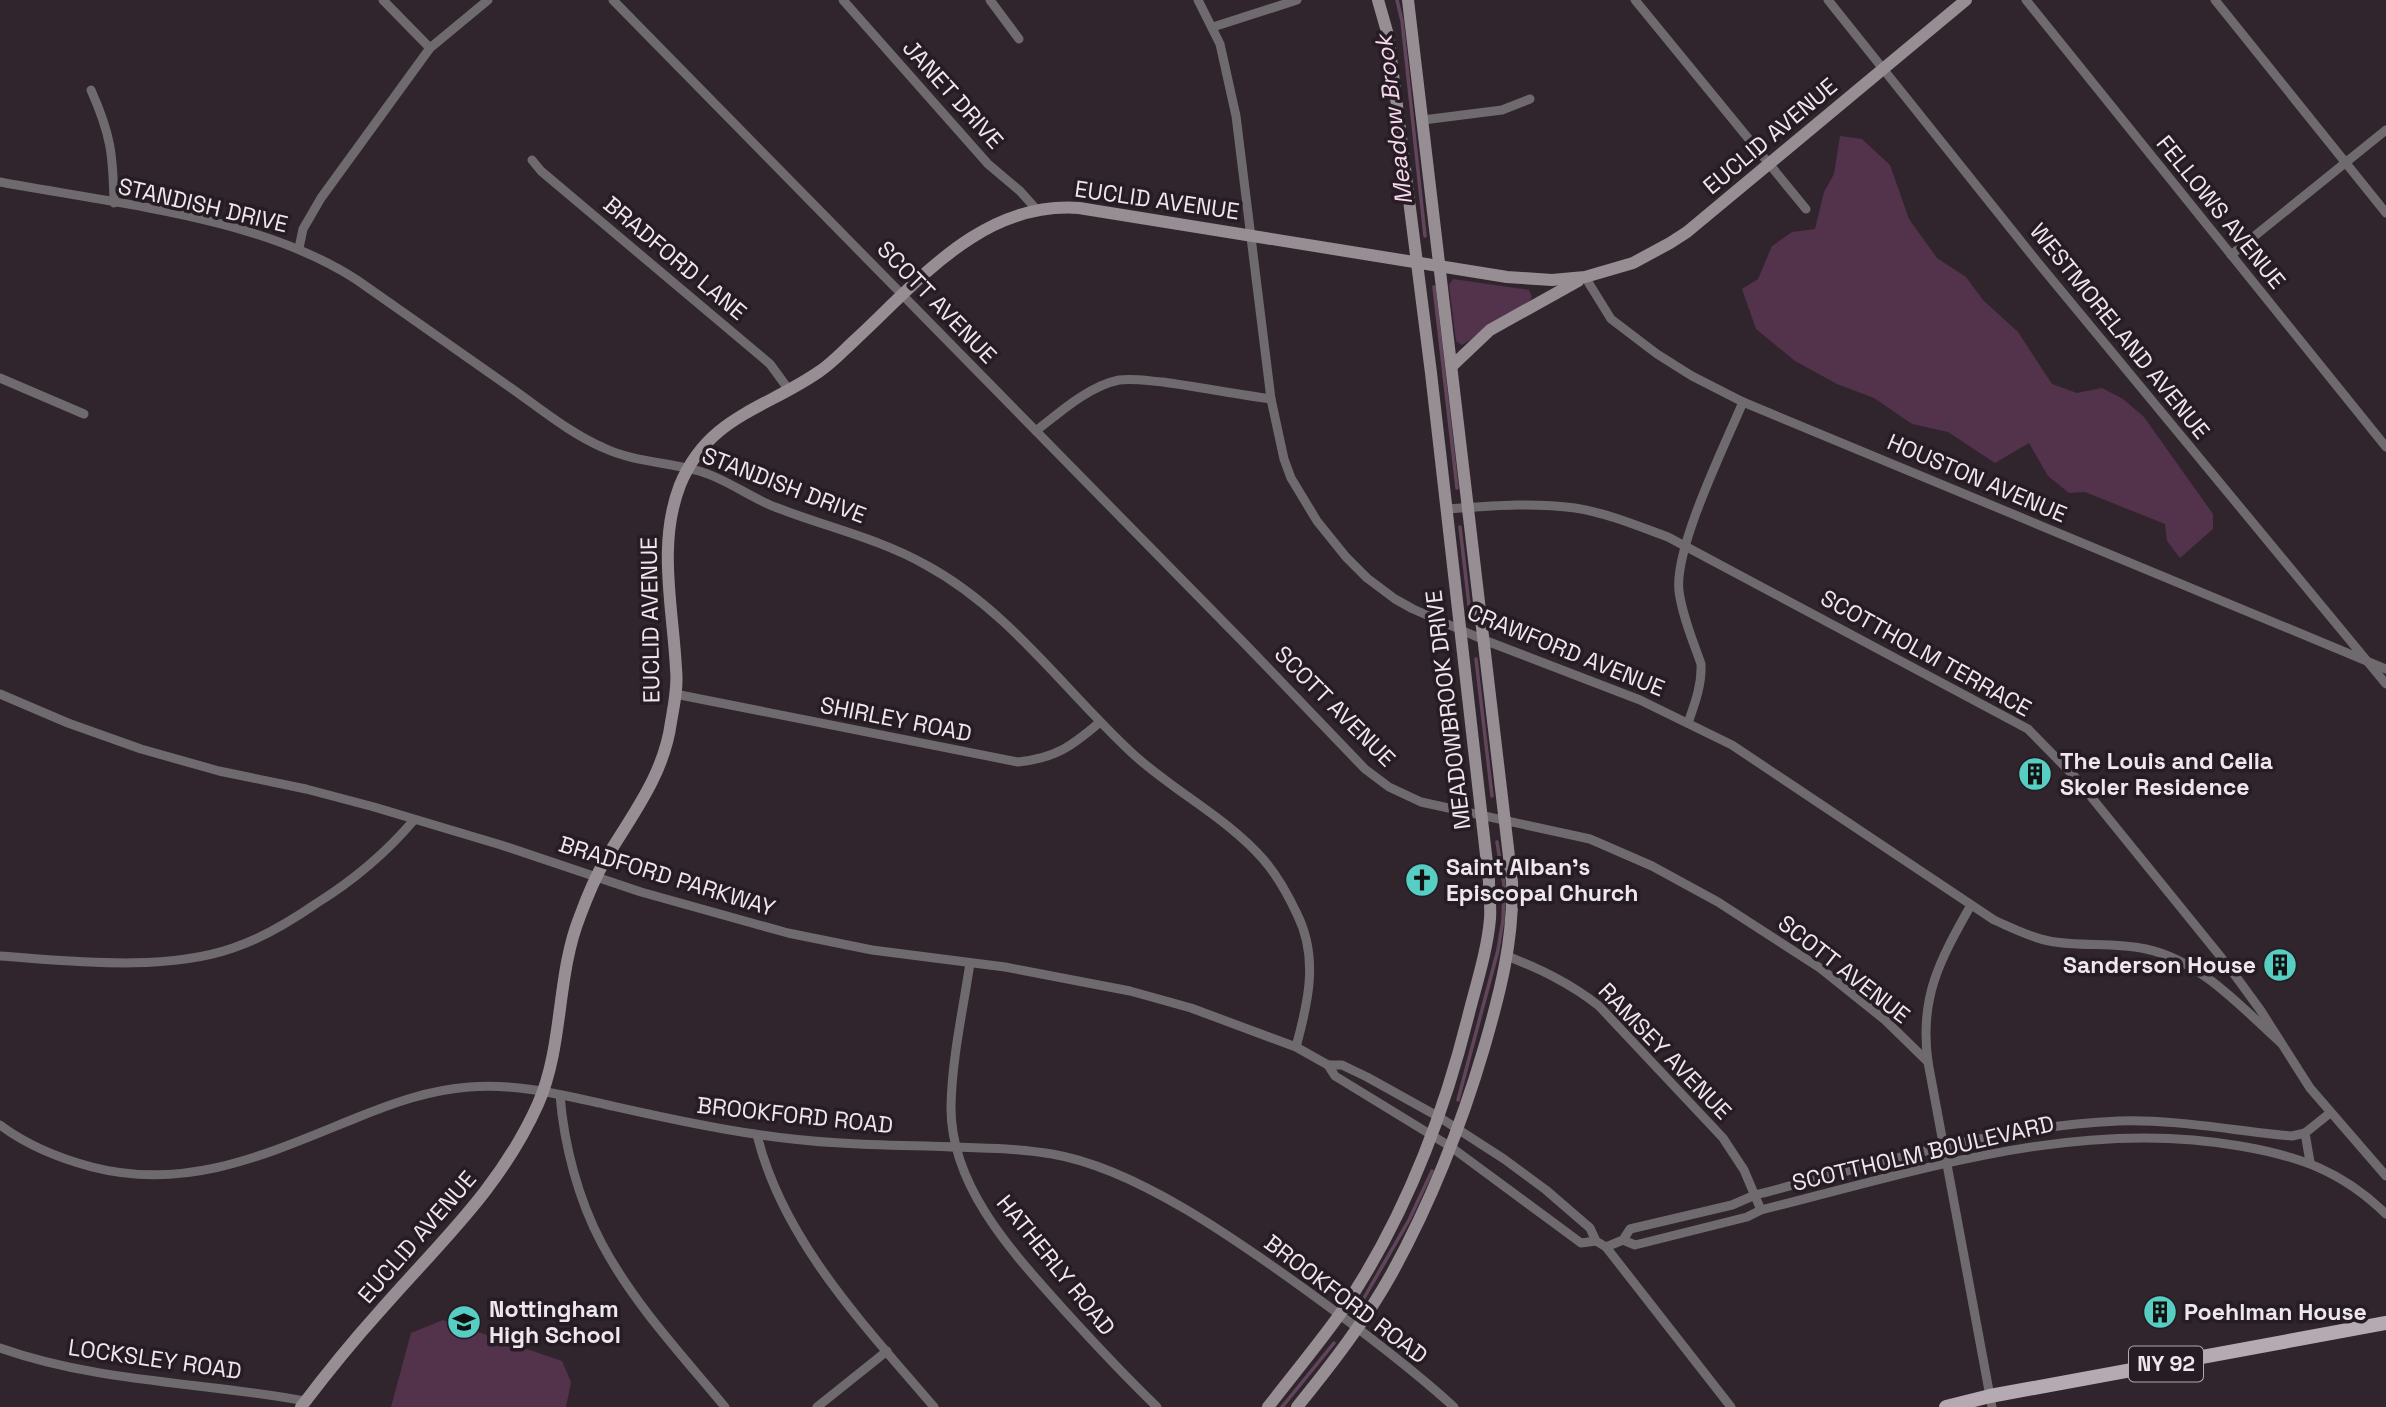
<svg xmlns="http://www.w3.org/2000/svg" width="2386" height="1407" font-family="'Space Grotesk',sans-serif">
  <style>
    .green { fill: #53324b }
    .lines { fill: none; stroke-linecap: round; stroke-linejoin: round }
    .stream { stroke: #61455b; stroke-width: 3.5 }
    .street { stroke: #6f6a6d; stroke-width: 9 }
    .secondary { stroke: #978e94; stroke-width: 12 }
    .primary { stroke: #b5aab2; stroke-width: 14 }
    .labels { text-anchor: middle; stroke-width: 7; stroke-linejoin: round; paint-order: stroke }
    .shield { fill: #261c23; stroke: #b2aab0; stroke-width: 2 }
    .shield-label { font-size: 21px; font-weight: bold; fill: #eee7ec }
    .street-label { font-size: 23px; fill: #eee7ec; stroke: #261c23 }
    .poi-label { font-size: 23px; font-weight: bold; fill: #eee7ec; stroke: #261c23; text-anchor: start }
    .water-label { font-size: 24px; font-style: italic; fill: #f9d8ef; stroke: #261c23 }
  </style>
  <rect width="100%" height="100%" fill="#30252d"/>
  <g class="green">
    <polygon points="1840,136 1862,139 1890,165 1909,219 1937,258 1966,277 1983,300 2018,332 2052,384 2077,393 2102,388 2123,399 2144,417 2213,514 2213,529 2180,558 2167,541 2165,524 2085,492 2069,493 2048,476 2029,443 1995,463 1948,432 1912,424 1874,398 1837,384 1795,361 1756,329 1742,289 1758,279 1772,246 1792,232 1815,229 1824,192 1834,174"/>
    <polygon points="1453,279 1529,290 1532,297 1529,302 1462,345 1456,341 1449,285"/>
    <polygon points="443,1320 562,1361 571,1382 566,1407 391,1407 411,1333"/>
  </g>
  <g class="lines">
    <g class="stream">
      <polyline points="1397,0 1402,21 1425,236"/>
      <polyline points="1434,287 1457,488"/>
      <polyline points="1460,527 1469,605"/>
      <polyline points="1476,659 1492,796"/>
      <polyline points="1458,1100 1498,950 1503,920 1504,885 1497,842"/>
      <polyline points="1364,1298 1409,1220 1432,1171"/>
      <polyline points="1282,1407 1334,1343"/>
    </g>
    <g class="street">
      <polyline points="383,0 430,48"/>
      <polyline points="613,0 1246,645 1365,769 1389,787 1421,802 1590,839 1652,866 1718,902 1820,968 1885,1020 1928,1062 1992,1407"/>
      <polyline points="843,0 988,164 1020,191 1037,210"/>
      <polyline points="990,0 1019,39"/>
      <path d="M1198 0 1220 44 1236 116 1271 399 1284 459 1291 478 1317 521 1346 557 1367 578 1395 599 1413 609 1484 640 1640 700 1732 745 1994 920C2012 928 2029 937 2049 941 2080 947 2113 942 2146 949 2201 961 2241 1007 2281 1043"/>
      <polyline points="1635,0 1806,209"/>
      <polyline points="1828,0 2035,259 2386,684"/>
      <polyline points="2026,0 2386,447"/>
      <polyline points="2215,0 2386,213"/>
      <polyline points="1213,27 1297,0"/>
      <path d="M91 90C111 135 113 154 114 203"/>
      <polyline points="1423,120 1502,110 1530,99"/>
      <polyline points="532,160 541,171 770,364 789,390"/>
      <path d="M0 182C115 204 259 216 357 280 409 316 460 352 511 388 541 409 571 434 604 448 634 462 667 462 699 471 725 478 749 497 775 507 826 527 878 538 926 565 1009 610 1064 690 1132 753 1173 791 1226 817 1263 859 1277 875 1288 895 1297 914 1319 958 1308 1003 1296 1047"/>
      <polyline points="299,248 303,229 321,198 430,48 488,0"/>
      <polyline points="2231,255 2386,130"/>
      <polyline points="1585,277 1611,319 1657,354 1692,376 1743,402 2386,669"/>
      <polyline points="0,378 84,414"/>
      <path d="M1036 431C1060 412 1089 386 1119 380 1134 378 1149 381 1163 382 1199 387 1235 394 1271 399"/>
      <path d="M1446 509C1489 506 1532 502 1575 508 1607 513 1638 526 1668 537L2028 729 2075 777 2229 967 2261 1011 2310 1088 2386 1176"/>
      <polyline points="0,694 68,723 141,749 219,771 306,789 374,807 501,845 641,892 788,933 872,950 1005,967 1130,991 1191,1008 1296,1047 1328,1065 1335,1076 1451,1147 1581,1243 1596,1241"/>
      <path d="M675 694 1018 762C1056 758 1072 746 1100 722"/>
      <path d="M1688 723C1695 703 1702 685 1701 664 1693 641 1682 615 1679 591 1674 548 1725 445 1743 402"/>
      <path d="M0 956C72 961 164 972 233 948 263 938 291 921 317 903 354 880 385 854 414 820"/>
      <path d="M1507 956C1540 969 1570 983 1599 1006L1723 1138 1744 1170 1761 1210"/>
      <path d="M970 963C963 1010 952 1058 951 1106 950 1187 1014 1254 1065 1311 1095 1344 1125 1376 1157 1407"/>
      <path d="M1928 1062C1919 997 1940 960 1971 905"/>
      <polyline points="1328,1065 1342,1065 1367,1077 1439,1117 1504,1159 1546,1190 1590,1228 1596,1241 1606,1247 1731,1407"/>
      <path d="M560 1095C564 1145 578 1199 602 1244 634 1304 682 1355 725 1407"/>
      <path d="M0 1125C28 1146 58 1158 92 1167 188 1192 269 1153 356 1118 393 1103 429 1090 469 1087 517 1083 562 1095 608 1105 657 1116 705 1127 755 1134 811 1143 870 1145 927 1146 969 1148 1010 1147 1052 1154 1136 1168 1238 1241 1306 1290 1357 1327 1408 1365 1454 1407"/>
      <path d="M757 1135C783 1241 865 1326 934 1407"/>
      <polyline points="2310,1162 2305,1133 2330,1113"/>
      <path d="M1623 1240 1635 1245 1747 1217 1761 1210C1918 1171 2077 1117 2240 1146 2299 1156 2342 1171 2386 1214"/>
      <path d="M1606 1247 1623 1240 1630 1229 1732 1205 1755 1195C1873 1165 1997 1126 2118 1121 2177 1119 2234 1131 2292 1136L2305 1133"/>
      <path d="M0 1348C99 1383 204 1382 305 1401"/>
      <polyline points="817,1407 887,1351"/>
    </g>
    <g class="secondary">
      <polyline points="1452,366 1490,330 1578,281"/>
      <path d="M301 1407C326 1374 352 1342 379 1312 439 1243 500 1189 538 1104 564 1045 556 976 580 916 587 897 595 878 605 860 632 815 664 775 671 722 674 705 678 686 676 669 673 608 657 544 680 485 708 416 766 409 820 371 832 363 843 351 855 340 919 281 982 201 1079 208L1507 277 1552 280 1585 277 1633 263 1670 243 1687 232 1966 0"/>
      <path d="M1268 1407C1292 1376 1317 1346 1340 1314 1401 1225 1442 1121 1468 1017 1476 985 1487 952 1490 919 1491 906 1489 894 1489 881L1431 373 1388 35 1378 0"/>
      <path d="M1297 1407C1331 1365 1366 1320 1392 1273 1431 1202 1461 1126 1484 1048 1500 993 1514 939 1512 882L1408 0"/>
    </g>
    <polyline class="primary" points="1946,1407 1990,1396 2386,1323"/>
  </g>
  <defs>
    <g id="building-disc" transform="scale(1.75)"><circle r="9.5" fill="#56cec3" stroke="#261c23"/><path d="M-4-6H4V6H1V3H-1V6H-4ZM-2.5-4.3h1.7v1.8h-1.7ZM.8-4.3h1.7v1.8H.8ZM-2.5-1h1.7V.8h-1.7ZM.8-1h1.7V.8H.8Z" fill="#111"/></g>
    <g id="church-disc" transform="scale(1.75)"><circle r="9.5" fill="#56cec3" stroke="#261c23"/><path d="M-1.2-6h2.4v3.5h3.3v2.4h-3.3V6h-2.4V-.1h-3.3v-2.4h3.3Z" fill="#111"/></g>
    <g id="school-disc" transform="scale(1.75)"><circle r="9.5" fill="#56cec3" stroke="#261c23"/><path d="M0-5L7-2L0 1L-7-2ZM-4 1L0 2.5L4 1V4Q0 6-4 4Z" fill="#111"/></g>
  </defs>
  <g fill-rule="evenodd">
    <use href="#building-disc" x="2035" y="774"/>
    <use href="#church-disc" x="1422" y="880"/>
    <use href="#building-disc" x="2280" y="965"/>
    <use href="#building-disc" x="2160" y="1312"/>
    <use href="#school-disc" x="464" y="1322"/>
  </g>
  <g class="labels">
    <rect class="shield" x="2129" y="1346.5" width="74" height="35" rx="5"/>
    <g class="shield-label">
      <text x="2166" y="1371">NY 92</text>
    </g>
    <g class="street-label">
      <text transform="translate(953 94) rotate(48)" y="8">JANET DRIVE</text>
      <text transform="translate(1770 136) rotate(-40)" y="8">EUCLID AVENUE</text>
      <text transform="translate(1157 200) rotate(8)" y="8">EUCLID AVENUE</text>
      <text transform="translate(203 205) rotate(13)" y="8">STANDISH DRIVE</text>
      <text transform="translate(2221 212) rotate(51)" y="8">FELLOWS AVENUE</text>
      <text transform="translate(675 258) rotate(40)" y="8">BRADFORD LANE</text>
      <text transform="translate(937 302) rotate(46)" y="8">SCOTT AVENUE</text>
      <text transform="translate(2120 331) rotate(51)" y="8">WESTMORELAND AVENUE</text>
      <text transform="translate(1977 478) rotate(23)" y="8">HOUSTON AVENUE</text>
      <text transform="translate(784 485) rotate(21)" y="8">STANDISH DRIVE</text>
      <text transform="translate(650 620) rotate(-91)" y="8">EUCLID AVENUE</text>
      <text transform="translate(1566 650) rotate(22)" y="8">CRAWFORD AVENUE</text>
      <text transform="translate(1926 653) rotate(29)" y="8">SCOTTHOLM TERRACE</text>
      <text transform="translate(1335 706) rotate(45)" y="8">SCOTT AVENUE</text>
      <text transform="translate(1448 710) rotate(-97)" y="8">MEADOWBROOK DRIVE</text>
      <text transform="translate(896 719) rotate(11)" y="8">SHIRLEY ROAD</text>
      <text transform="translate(667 876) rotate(17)" y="8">BRADFORD PARKWAY</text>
      <text transform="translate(1844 969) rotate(38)" y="8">SCOTT AVENUE</text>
      <text transform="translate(1665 1051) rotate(46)" y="8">RAMSEY AVENUE</text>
      <text transform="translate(795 1115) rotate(6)" y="8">BROOKFORD ROAD</text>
      <text transform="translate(1923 1153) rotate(-13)" y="8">SCOTTHOLM BOULEVARD</text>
      <text transform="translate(417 1237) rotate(-49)" y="8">EUCLID AVENUE</text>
      <text transform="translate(1056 1265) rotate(51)" y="8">HATHERLY ROAD</text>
      <text transform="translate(1346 1299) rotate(37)" y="8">BROOKFORD ROAD</text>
      <text transform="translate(155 1359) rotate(8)" y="8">LOCKSLEY ROAD</text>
    </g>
    <g class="poi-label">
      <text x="2060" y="769">The Louis and Celia<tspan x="2060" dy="26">Skoler Residence</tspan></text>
      <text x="1446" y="875">Saint Alban's<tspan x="1446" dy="26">Episcopal Church</tspan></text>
      <text x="2256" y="973" text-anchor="end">Sanderson House</text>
      <text x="489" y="1317">Nottingham<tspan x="489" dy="26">High School</tspan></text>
      <text x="2184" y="1320">Poehlman House</text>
    </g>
    <g class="water-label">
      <text transform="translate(1394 120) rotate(-97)" y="8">Meadow Brook</text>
    </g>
  </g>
</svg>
